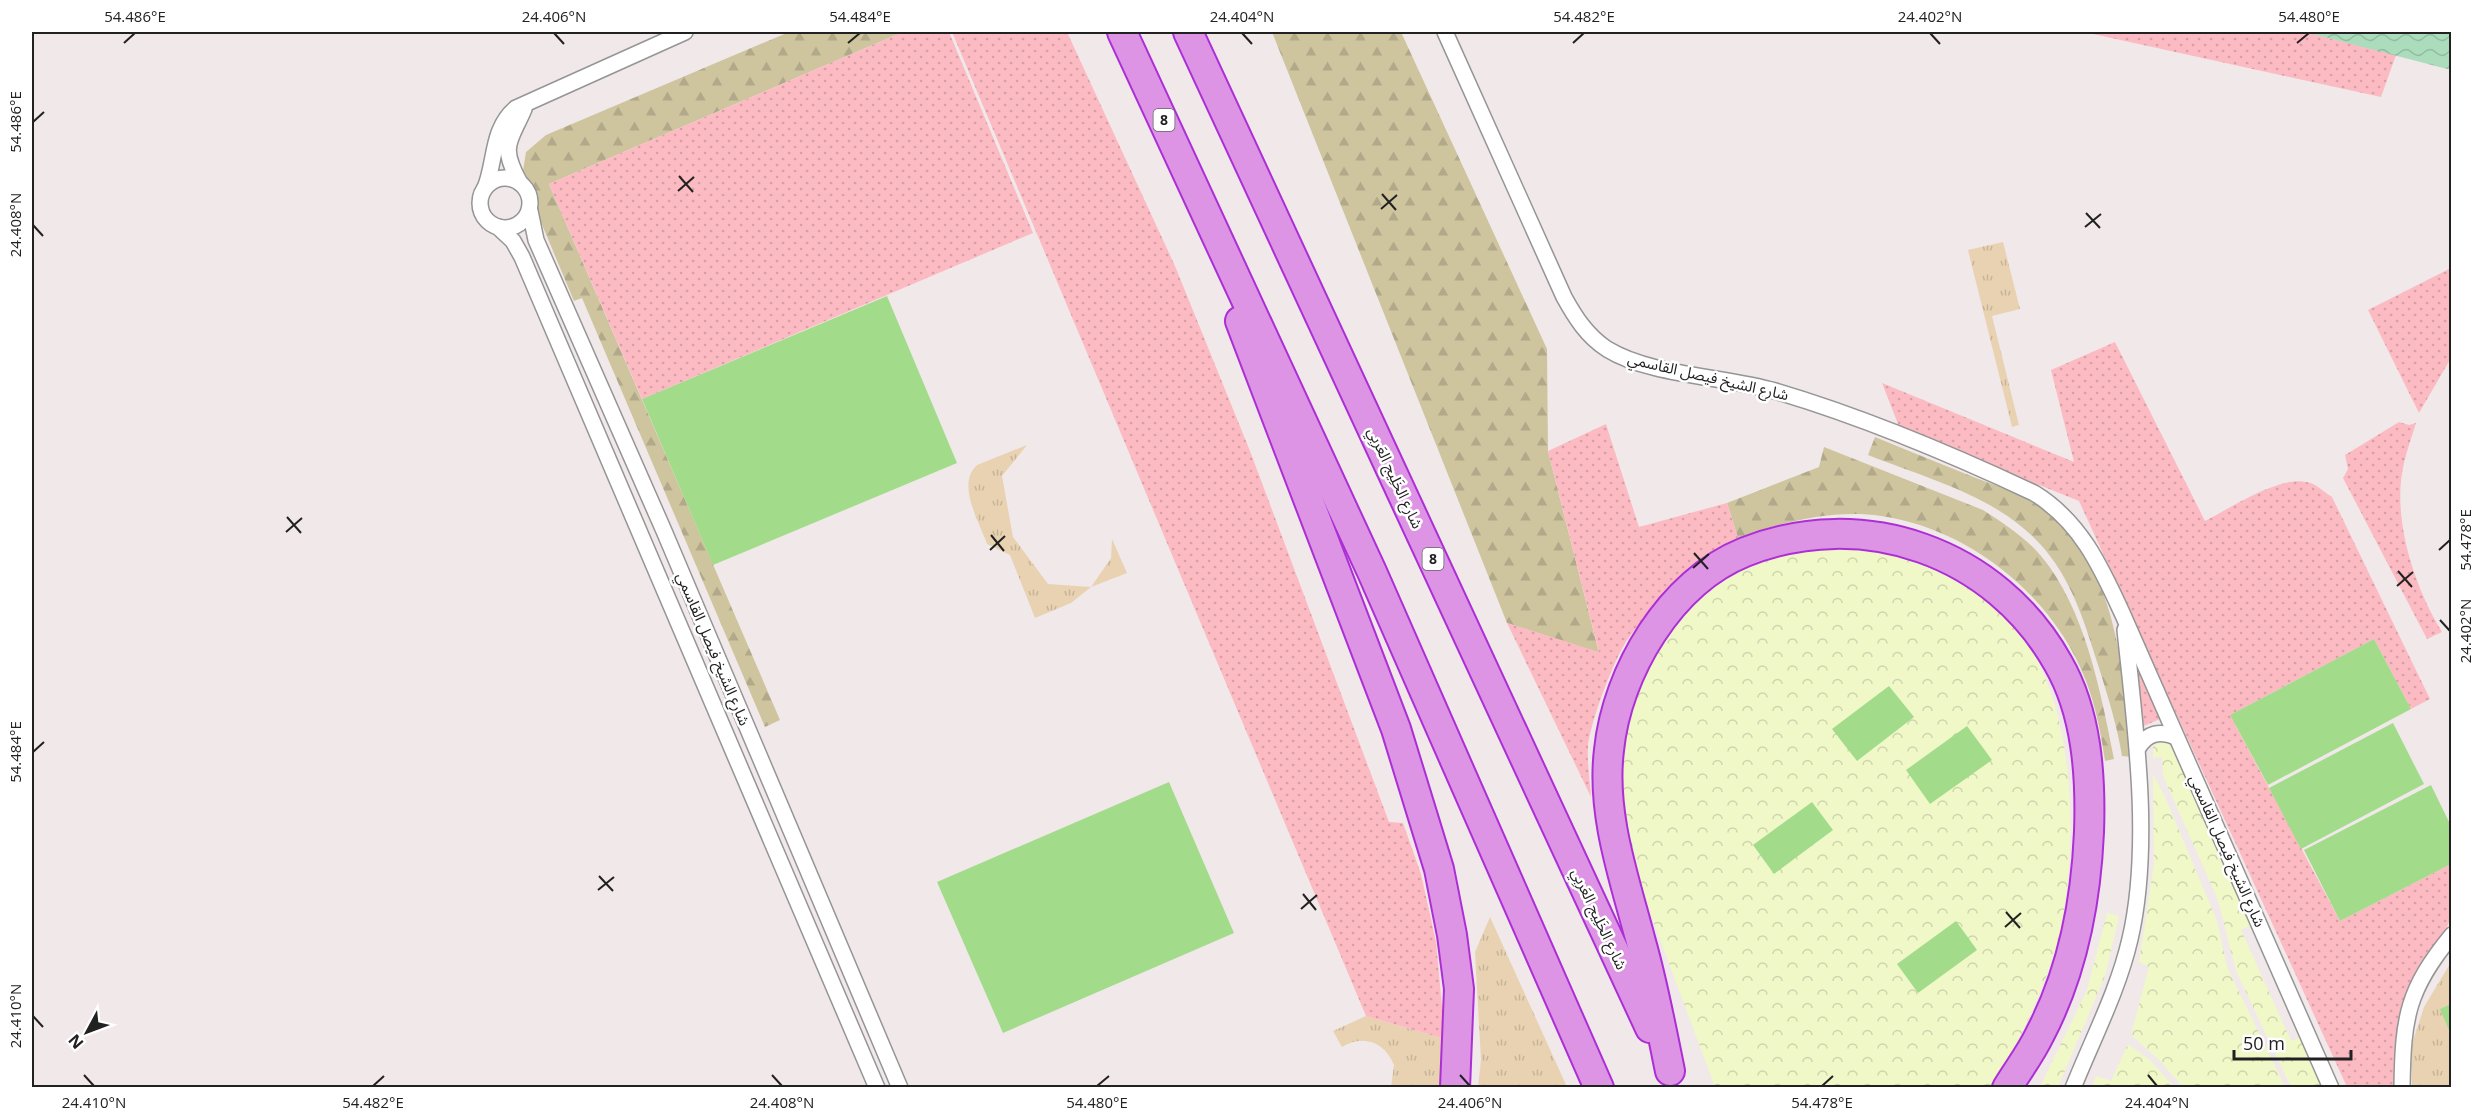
<svg xmlns="http://www.w3.org/2000/svg" width="2483" height="1119" font-family="'Open Sans','Noto Sans Arabic',sans-serif">
  <style>
    .grass { fill: url(#grass-tufts) }
    .forest { fill: url(#forest-firs) }
    .sand { fill: url(#sand-dots) }
    .park { fill: url(#park-crowns) }
    .pitch { fill: #a2dc8a }
    .water { fill: url(#water-waves) }
    .lines { fill: none; stroke-linecap: round; stroke-linejoin: round }
    .street-casing { stroke: #959595; stroke-width: 18 }
    .highway-casing { stroke: #ac2fd5; stroke-width: 32 }
    .street { stroke: #fff; stroke-width: 15 }
    .highway { stroke: #dd94e4; stroke-width: 28 }
    .ticks { fill: none; stroke: #212121; stroke-width: 2 }
    .labels { text-anchor: middle; stroke-width: 5; stroke-linejoin: round; paint-order: stroke }
    .shield { fill: #fff; stroke: #646464; stroke-width: 1.5 }
    .shield-label { font-size: 14px; font-weight: bold; fill: #212121 }
    .street-label { font-size: 15px; fill: #212121; stroke: #fff }
    .neatline { fill: none; stroke: #212121; stroke-width: 2 }
    .ticks-label { font-size: 15px; text-anchor: middle; fill: #212121 }
  </style>
  <defs>
    <pattern id="grass-tufts" width="24" height="20" patternUnits="userSpaceOnUse" patternTransform="scale(1.5)"><rect width="24" height="20" fill="#e8d2b1"/><path d="M3 7l-1-3M5 7V3M7 7l1-3M15 17l-1-3M17 17v-4M19 17l1-3" fill="none" stroke="#c7b498"/></pattern>
    <pattern id="forest-firs" width="22" height="20" patternUnits="userSpaceOnUse" patternTransform="scale(1.5)"><rect width="22" height="20" fill="#cec59f"/><path d="M5 1l3.5 6h-7zM16 11l3.5 6h-7z" fill="#b1a989"/></pattern>
    <pattern id="sand-dots" width="8" height="8" patternUnits="userSpaceOnUse" patternTransform="scale(1.5)"><rect width="8" height="8" fill="#fcbbc2"/><path d="M2 2h.1M6 6h.1" fill="none" stroke="#d8a0a6" stroke-width="1.8" stroke-linecap="round"/></pattern>
    <pattern id="park-crowns" width="20" height="18" patternUnits="userSpaceOnUse" patternTransform="scale(1.5)"><rect width="20" height="18" fill="#f0f8c8"/><path d="M2 6a3 3 0 1 1 6 0M12 15a3 3 0 1 1 6 0" fill="none" stroke="#ced4ac"/></pattern>
    <pattern id="water-waves" width="16" height="10" patternUnits="userSpaceOnUse" patternTransform="scale(1.5)"><rect width="16" height="10" fill="#abdcbb"/><path d="M0 5q4-4 8 0t8 0" fill="none" stroke="#93bca0"/></pattern>
  </defs>
  <rect width="100%" height="100%" fill="#f1e8ea"/>
  <g class="grass">
    <polygon points="2003,242 2020,309 1992,316 2019,425 2012,427 1968,250"/>
    <path d="M1027 445 1002 476 1013 537 1048 584 1091 587 1111 558 1112 539 1127 573 1091 587 1071 603 1035 618 1010 555 987 544C979 521 956 484 977 465Z"/>
    <polygon points="1490,917 1567,1087 1478,1087 1481,1060 1475,952"/>
    <polygon points="2451,962 2451,1004 2441,1009 2451,1035 2451,1087 2412,1087 2411,1047 2424,1007"/>
    <path d="M1366 1016 1445 1039 1446 1087H1391L1394 1065C1385 1042 1363 1034 1342 1047L1333 1031Z"/>
  </g>
  <g class="forest">
    <polygon points="789,32 903,32 549,184 780,720 765,727 582,298 574,301 522,177 526,152 546,135"/>
    <polygon points="1272,32 1401,32 1547,349 1548,451 1599,653 1507,623"/>
    <path d="M1875 437C1908 451 1942 464 1976 478 1997 486 2019 493 2038 506 2117 556 2123 673 2133 757L2122 756C2117 725 2108 697 2099 668 2078 601 2062 549 1998 510 1959 486 1911 472 1868 455Z"/>
    <path d="M1824 447 1983 510C2003 523 2025 537 2041 556 2085 608 2101 693 2114 759L2105 761C2101 734 2096 707 2086 681 2054 597 1971 529 1881 516 1834 509 1782 522 1738 538L1727 503 1819 467Z"/>
  </g>
  <g class="sand">
    <polygon points="903,32 949,32 1033,233 642,399 549,184"/>
    <polygon points="952,32 1067,32 1175,266 1250,451 1389,822 1403,823 1421,874 1436,942 1445,1039 1366,1016"/>
    <polygon points="2084,32 2305,32 2396,55 2381,97"/>
    <polygon points="2451,268 2451,358 2419,413 2368,310"/>
    <path d="M2115 342 2205 521C2231 508 2284 471 2313 484 2319 487 2326 493 2332 497L2430 699 2411 709 2374 639 2230 715 2340 921 2451 864V916L2444 936 2405 1000 2396 1043 2395 1087H2347L2079 501 1900 429 1882 383 2074 462 2051 370Z"/>
    <path d="M2399 422 2409 425 2416 423C2412 436 2407 450 2404 463 2391 517 2414 586 2442 632L2427 639 2343 478 2348 469 2345 455Z"/>
    <path d="M1606 424 1639 527 1727 503 1738 538C1704 572 1658 597 1630 636 1615 655 1590 723 1588 747 1587 763 1590 781 1591 797L1507 623 1599 652 1548 451Z"/>
    <polygon points="2133,658 2160,719 2139,728"/>
  </g>
  <g class="park">
    <path d="M1855 539C1883 548 1915 553 1941 566 1956 573 1995 603 2006 615 2075 686 2078 826 2063 918 2056 963 2018 1051 1990 1087H1715L1651 915 1619 811 1622 698 1676 608 1738 564Z"/>
    <polygon points="2160,742 2167,743 2173,748 2252,925 2241,930 2291,1041 2302,1037 2325,1087 2291,1087 2236,971 2218,900 2163,776 2162,757 2153,758 2153,747"/>
    <polygon points="2153,774 2165,797 2217,921 2227,967 2285,1087 2183,1087 2159,1060 2131,1035 2149,967 2139,962 2154,864"/>
    <polygon points="2107,913 2119,916 2105,976 2058,1087 2040,1087 2087,990"/>
    <polygon points="2128,1044 2150,1060 2174,1087 2092,1087 2096,1076 2111,1081"/>
  </g>
  <g class="pitch">
    <polygon points="887,296 957,463 713,565 642,399"/>
    <polygon points="2374,639 2411,709 2268,785 2230,715"/>
    <polygon points="1889,686 1914,717 1857,761 1832,729"/>
    <polygon points="2393,723 2424,784 2301,849 2269,788"/>
    <polygon points="1967,726 1992,760 1930,804 1906,770"/>
    <polygon points="1169,782 1234,933 1003,1033 937,882"/>
    <polygon points="2431,785 2451,826 2451,864 2340,921 2304,850"/>
    <polygon points="1812,802 1833,830 1774,874 1753,845"/>
    <polygon points="1956,921 1977,950 1918,993 1897,964"/>
    <polygon points="2451,1004 2451,1035 2440,1009"/>
  </g>
  <polygon class="water" points="2305,32 2451,32 2451,70"/>
  <g class="lines">
    <g class="street-casing">
      <g id="street">
        <path d="M1445 32 1564 297C1575 317 1587 336 1607 349 1651 376 1724 376 1775 391 1863 417 1951 454 2034 493 2081 522 2101 567 2123 615L2331 1088"/>
        <circle cx="505" cy="203" r="25"/>
        <path d="M520 183C499 145 510 142 524 109"/>
        <path d="M485 188C496 161 491 129 516 108L685 32"/>
        <polyline points="530,211 536,240 664,531 900,1088"/>
        <polyline points="498,227 513,241 522,257 877,1088"/>
        <path d="M2138 748C2147 733 2160 730 2176 737"/>
        <path d="M2073 1088C2093 1038 2118 991 2130 939 2152 845 2135 725 2125 630"/>
        <path d="M2402 1088C2403 1017 2407 990 2452 935"/>
      </g>
    </g>
    <g class="highway-casing">
      <g id="highway">
        <polyline points="1122,32 1372,572 1599,1088"/>
        <polyline points="1188,32 1650,1028"/>
        <polyline points="1240,321 1396,729 1439,869 1452,935 1459,989 1455,1088"/>
        <path d="M1670 1071C1661 1027 1653 984 1641 942 1625 880 1601 815 1609 750 1617 672 1670 582 1745 552 1863 505 1996 552 2058 663 2087 713 2091 776 2089 832 2086 901 2072 973 2040 1034 2031 1053 2018 1070 2007 1088"/>
      </g>
    </g>
    <use href="#street" class="street"/>
    <use href="#highway" class="highway"/>
  </g>
  <path class="ticks" d="M554 33 564 44M1242 33 1252 44M1930 33 1940 44M124 43 135 33M848 43 860 33M1573 43 1584 33M2297 43 2309 33M33 122 44 112M679 176 693 192M678 191 694 177M1382 194 1396 210M1381 209 1397 195M2086 213 2100 228M33 225 43 236M2085 227 2101 214M287 517 301 533M286 532 302 518M991 535 1004 551M990 550 1005 536M2439 550 2450 540M1694 553 1708 569M1693 568 1709 554M2398 571 2412 587M2397 586 2413 572M2440 620 2450 631M33 752 44 742M599 876 613 891M598 890 614 877M1303 894 1316 910M1301 909 1317 895M2006 912 2020 928M2005 927 2021 913M33 1016 43 1027M84 1075 94 1086M772 1075 782 1086M1460 1075 1470 1086M2148 1075 2157 1086M373 1086 384 1076M1097 1086 1109 1076M1822 1086 1833 1076"/>
  <g class="labels">
    <g class="shield">
      <rect x="1153.5" y="109" width="21" height="22" rx="4.5"/>
      <rect x="1422.5" y="548" width="21" height="22" rx="4.5"/>
    </g>
    <g class="shield-label">
      <text x="1164" y="125">8</text>
      <text x="1433" y="564">8</text>
    </g>
    <g class="street-label">
      <text transform="translate(1708 377) rotate(13)" y="5">شارع الشيخ فيصل القاسمي</text>
      <text transform="translate(1395 478) rotate(65)" y="5">شارع الخَلِيج العَربِي</text>
      <text transform="translate(713 649) rotate(67)" y="5">شارع الشيخ فيصل القاسمي</text>
      <text transform="translate(2227 851) rotate(66)" y="5">شارع الشيخ فيصل القاسمي</text>
      <text transform="translate(1599 919) rotate(65)" y="5">شارع الخَلِيج العَربِي</text>
    </g>
  </g>
  <rect width="2483" height="1119" fill="none" stroke="#ffffff" stroke-width="66"/>
  <g transform="translate(87 1032) rotate(229)" stroke="#ffffff" stroke-width="4.5" paint-order="stroke">
  <path d="M0-4.5L10 22L0 15L-10 22Z" fill="#212121"/>
  <text y="-9" font-size="16" font-weight="bold" text-anchor="middle" fill="#212121">N</text>
  </g>
  <path d="M2234 1050v9h117v-9" fill="none" stroke="#212121" stroke-width="3"/>
  <text x="2243" y="1050" font-size="18" fill="#212121" stroke="#ffffff" stroke-width="4.5" paint-order="stroke">50 m</text>
  <rect x="33" y="33" width="2417" height="1053" class="neatline"/>
  <g class="ticks-label">
    <text x="135" y="22">54.486°E</text>
    <text x="554" y="22">24.406°N</text>
    <text x="860" y="22">54.484°E</text>
    <text x="1242" y="22">24.404°N</text>
    <text x="1584" y="22">54.482°E</text>
    <text x="1930" y="22">24.402°N</text>
    <text x="2309" y="22">54.480°E</text>
    <text transform="translate(16 122) rotate(-90)" y="5">54.486°E</text>
    <text transform="translate(16 225) rotate(-90)" y="5">24.408°N</text>
    <text transform="translate(2466 540) rotate(-90)" y="5">54.478°E</text>
    <text transform="translate(2466 631) rotate(-90)" y="5">24.402°N</text>
    <text transform="translate(16 752) rotate(-90)" y="5">54.484°E</text>
    <text transform="translate(16 1016) rotate(-90)" y="5">24.410°N</text>
    <text x="94" y="1108">24.410°N</text>
    <text x="373" y="1108">54.482°E</text>
    <text x="782" y="1108">24.408°N</text>
    <text x="1097" y="1108">54.480°E</text>
    <text x="1470" y="1108">24.406°N</text>
    <text x="1822" y="1108">54.478°E</text>
    <text x="2157" y="1108">24.404°N</text>
  </g>
</svg>
